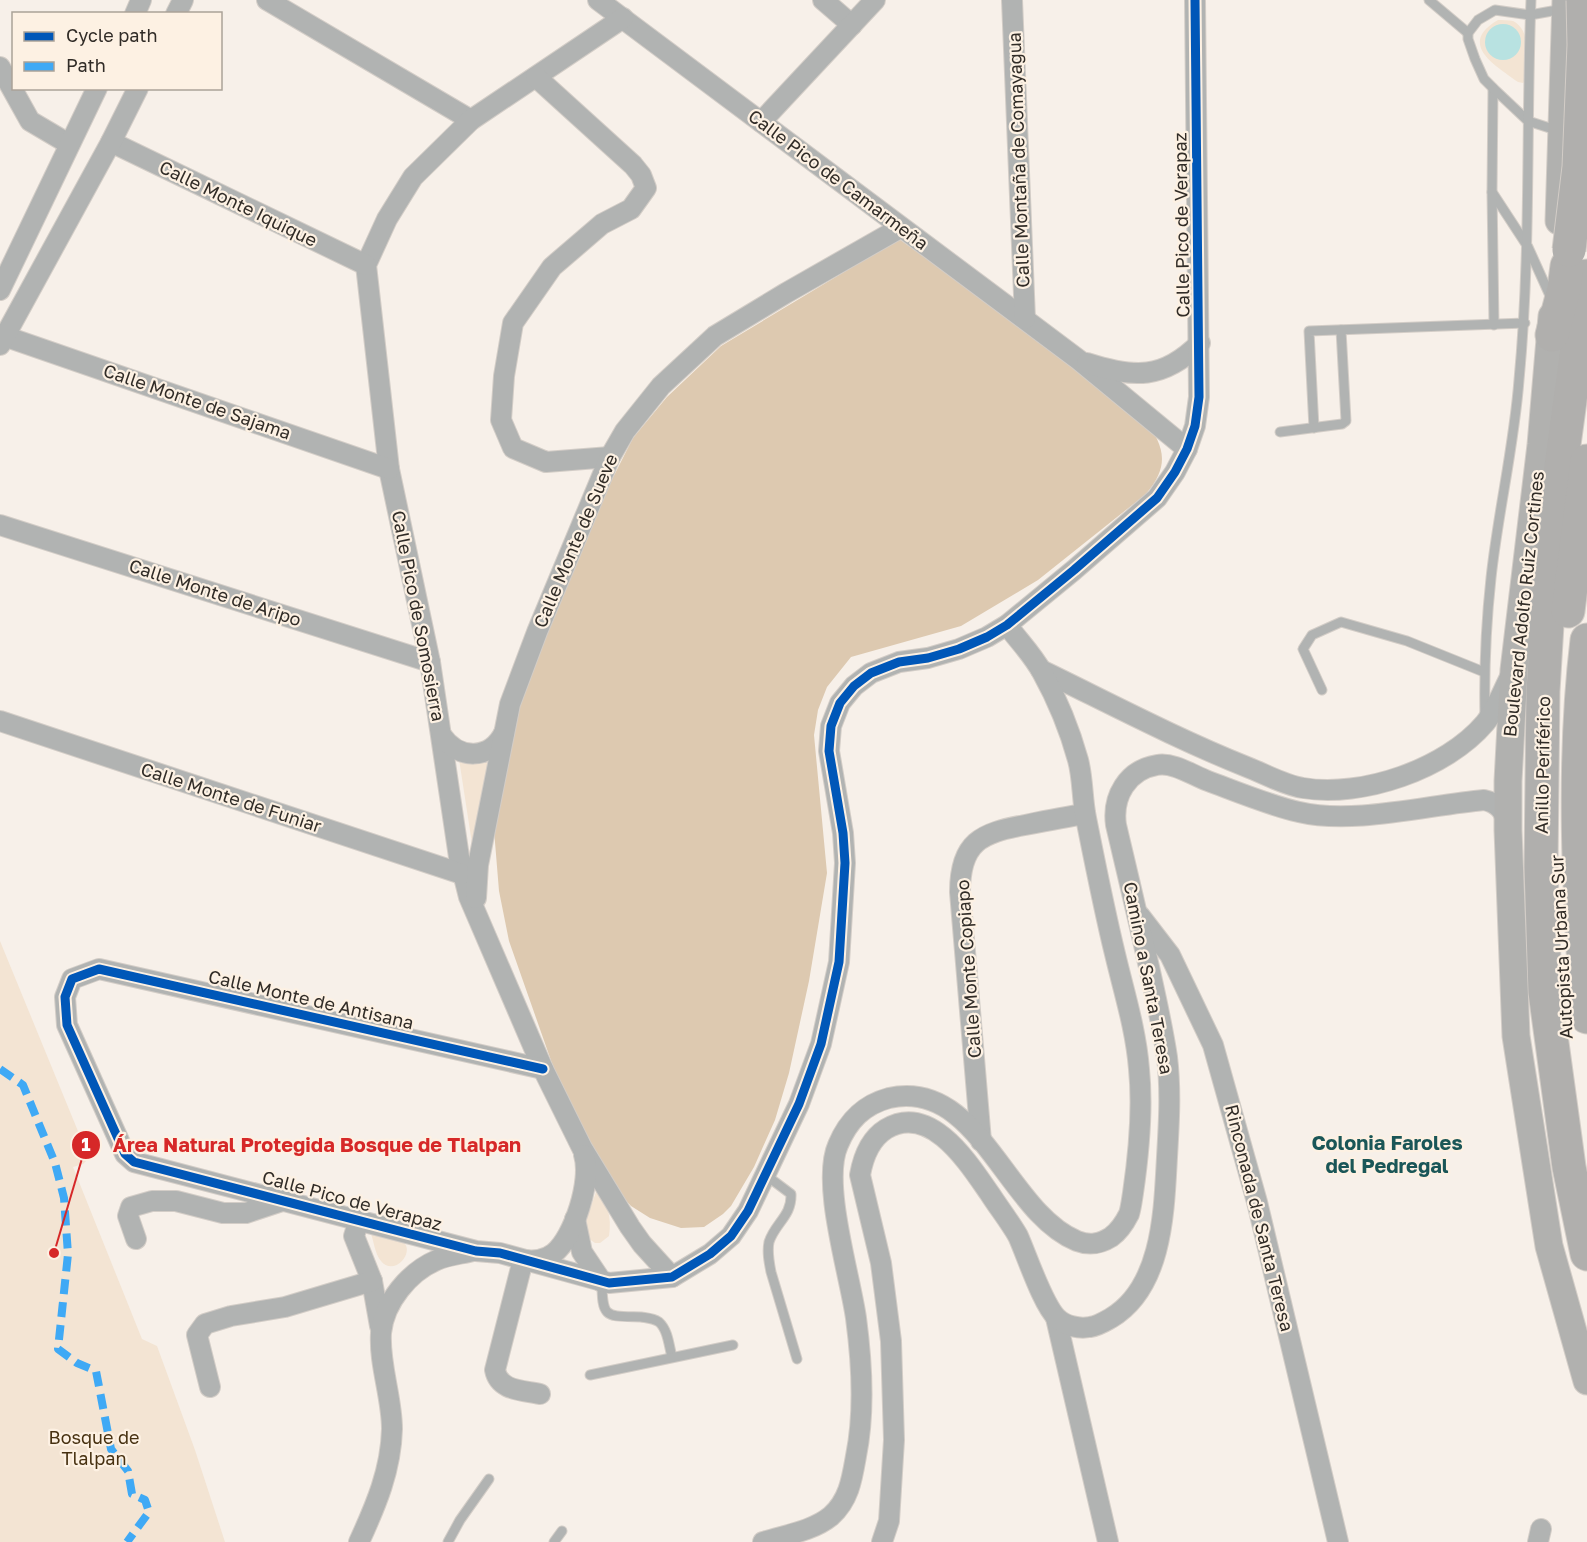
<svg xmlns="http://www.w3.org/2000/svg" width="1587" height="1542" font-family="'Golos Text',sans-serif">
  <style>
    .green { fill: #f3e4d3 }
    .forest { fill: #ddc9b0 }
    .water { fill: #b8e2e1 }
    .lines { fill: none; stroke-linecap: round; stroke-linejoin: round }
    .service-casing { stroke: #d3cdc7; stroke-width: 11 }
    .minor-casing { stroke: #d3cdc7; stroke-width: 22 }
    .secondary-casing { stroke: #d3cdc7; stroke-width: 29 }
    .motorway-casing { stroke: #d3cdc7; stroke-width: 35 }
    .service { stroke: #b1b3b2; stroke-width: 9 }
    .minor { stroke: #b1b3b2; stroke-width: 20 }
    .secondary { stroke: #b1b1af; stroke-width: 27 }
    .motorway { stroke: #b0afad; stroke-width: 33 }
    .motorway-bridge-casing { stroke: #d3cdc7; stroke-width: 35; stroke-linecap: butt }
    .motorway-bridge { stroke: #b0afad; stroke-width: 33 }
    .quiet { stroke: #3fa9f5; stroke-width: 8; stroke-dasharray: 15 8; stroke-linecap: butt }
    .cycleway-casing { stroke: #fdf1e3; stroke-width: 13 }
    .cycleway { stroke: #0057b8; stroke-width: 9 }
    .labels { text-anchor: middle; stroke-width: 4.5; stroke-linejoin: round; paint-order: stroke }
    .street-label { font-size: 18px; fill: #312c27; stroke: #fdf1e3 }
    .park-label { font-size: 18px; fill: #473111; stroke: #fdf1e3 }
    .neighbourhood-label { font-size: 20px; font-weight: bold; fill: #1a5657; stroke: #fdf1e3 }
    .leader { fill: none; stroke: #d62828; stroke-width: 2 }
    .callout-dot { fill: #d62828; stroke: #fdf1e3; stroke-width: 2 }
    .mark-label { font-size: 18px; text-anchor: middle; font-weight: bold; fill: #fff }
    .callout-label { font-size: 20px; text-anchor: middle; font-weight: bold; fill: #d62828; stroke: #fdf1e3; stroke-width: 4.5; stroke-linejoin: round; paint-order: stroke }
  </style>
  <rect width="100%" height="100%" fill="#f7f0e9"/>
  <g class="green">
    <path d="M1498 20C1502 20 1509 20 1513 21 1533 31 1526 63 1525 81L1523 83 1518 82C1495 65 1457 44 1498 20Z"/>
    <polygon points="489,758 473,850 459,759 472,764"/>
    <polygon points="0,941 89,1158 83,1164 73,1167 142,1339 157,1346 195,1450 225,1542 0,1542"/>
    <path d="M598 1186C607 1203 612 1217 609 1236L600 1243H595L588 1238 585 1224Z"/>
    <path d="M373 1232C381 1234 394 1235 401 1240 418 1250 394 1278 381 1261 375 1254 374 1242 371 1234Z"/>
  </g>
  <path class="forest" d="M899 239 1019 325 1144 419C1165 446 1170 466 1146 494L1038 580 961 626 851 657 827 687 818 710 814 735 827 873 809 981 789 1073 775 1120 754 1167 731 1206 723 1214 704 1227 681 1228 650 1218 631 1206 619 1193 588 1147 554 1069 509 941 499 891 494 830 516 705 591 521 633 438 667 397 721 346Z"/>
  <circle class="water" cx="1503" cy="42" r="18"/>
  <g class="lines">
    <g class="service-casing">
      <g id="service">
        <polyline points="1429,0 1468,33"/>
        <polyline points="1493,88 1492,192 1528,247 1551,298"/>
        <polyline points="1559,131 1528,121 1493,88 1484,79 1475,59 1468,39 1468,33 1478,20 1495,10 1530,15 1563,9"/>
        <polyline points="1492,192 1494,325"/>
        <polyline points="1314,428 1309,331 1525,323"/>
        <polyline points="1280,432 1342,424 1346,421 1341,330"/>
        <polyline points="1322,690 1303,649 1312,635 1341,622 1407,641 1484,672"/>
        <path d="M1485 718C1484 671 1486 624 1491 578 1498 512 1514 447 1519 380 1531 254 1526 127 1531 0"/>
        <path d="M767 1176 791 1194C792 1216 775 1223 769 1242 767 1252 769 1262 771 1272L797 1359"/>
        <path d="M602 1282C602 1319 606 1316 641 1317 647 1318 653 1318 659 1322 668 1330 669 1346 672 1357"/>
        <polyline points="590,1375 733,1345"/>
        <polyline points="448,1542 460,1520 489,1479"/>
        <polyline points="554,1542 562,1531"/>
      </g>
    </g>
    <g class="minor-casing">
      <g id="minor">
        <polyline points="267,0 471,120"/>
        <polyline points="598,0 1079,360 1187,449"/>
        <polyline points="823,0 852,25"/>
        <polyline points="1012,0 1025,319"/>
        <polyline points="135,14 141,0"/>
        <polyline points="176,14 183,0"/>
        <polyline points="623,18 471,120 413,177 387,219 366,265 389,469 430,662 459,857 469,897 543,1069 582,1148 630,1227 642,1244 672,1277"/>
        <polyline points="0,67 30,121 69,144"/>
        <polyline points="536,77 633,165 641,175 646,188 631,209 602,224 552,267 513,323 504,376 501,420 513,448 546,462 610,457"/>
        <polyline points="761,122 875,0"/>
        <polyline points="111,142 366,265"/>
        <polyline points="0,290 97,88"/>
        <polyline points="4,336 389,469"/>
        <polyline points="0,345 111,142 138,88"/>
        <path d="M1087 363C1134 378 1163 380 1200 343"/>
        <polyline points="0,525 430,662"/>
        <path d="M1041 670C1109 703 1177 739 1247 767 1265 774 1284 785 1303 788 1362 798 1446 769 1485 723 1496 710 1503 690 1511 675"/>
        <polyline points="0,721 462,874"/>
        <path d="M442 736C459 760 490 760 504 733"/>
        <polyline points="476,898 478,865 510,704 537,632 610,457 625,431 661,386 715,336 786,293 900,228"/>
        <polyline points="1140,916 1170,955 1213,1045 1257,1202 1338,1542"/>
        <polyline points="543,1069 99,969 72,979 65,997 67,1025 125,1154 134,1162 476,1251 500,1253 609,1283 672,1277 710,1254 731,1236 748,1211 799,1104 821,1044 839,962 845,863 843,833 829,751 831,726 840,703 854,686 871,673 899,662 928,658 959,649 987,637 1007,625 1074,570 1157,498 1175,472 1187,449 1195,426 1199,397 1195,0"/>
        <path d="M981 1141 960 892C960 842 981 833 1025 825 1045 821 1065 817 1085 814"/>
        <polyline points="575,1219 582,1252 602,1282"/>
        <polyline points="359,1220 354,1236 372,1281 380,1326"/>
        <polyline points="136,1239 128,1216 131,1207 152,1201 176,1201 223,1213 246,1213 285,1200"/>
        <polyline points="1056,1318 1108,1542"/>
        <polyline points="210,1387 197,1335 205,1324 231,1316 285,1307 372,1281"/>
        <path d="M540 1394C522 1390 499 1391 495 1370L523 1260C534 1261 544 1261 554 1253 574 1237 592 1180 584 1155"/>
        <path d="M359 1542C376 1505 391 1470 392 1429 392 1397 379 1365 381 1333 384 1302 409 1272 437 1260 448 1255 461 1254 473 1251"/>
        <path d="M763 1542C785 1535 813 1531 831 1516 849 1500 852 1479 856 1456 865 1412 862 1363 856 1318 850 1275 821 1183 838 1145 848 1121 863 1105 889 1098 979 1078 1006 1212 1077 1241 1090 1246 1100 1244 1111 1237 1118 1232 1125 1222 1129 1214 1131 1208 1132 1199 1133 1193 1139 1152 1143 1109 1139 1069 1136 1030 1124 992 1115 954 1104 909 1095 863 1086 818 1082 799 1083 778 1078 760 1070 731 1057 699 1042 672 1033 655 1018 640 1007 625"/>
        <path d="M882 1542 889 1521 894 1440 891 1341 881 1263 860 1175C863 1158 870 1139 886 1129 931 1102 969 1164 990 1194 999 1208 1010 1222 1018 1236 1027 1256 1043 1305 1057 1318 1065 1326 1079 1329 1090 1327 1098 1326 1104 1322 1111 1318 1163 1287 1164 1210 1167 1157 1169 1123 1171 1090 1167 1057 1163 1030 1157 1003 1151 976 1140 926 1128 876 1116 825 1112 797 1127 770 1157 765 1174 762 1192 775 1208 781 1235 791 1271 806 1299 812 1353 825 1428 805 1484 800 1498 803 1505 811 1507 825"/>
        <polyline points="1538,1542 1541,1529"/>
      </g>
    </g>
    <g class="secondary-casing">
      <g id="secondary">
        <polyline points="1559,221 1566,0"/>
        <polyline points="1552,316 1541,445 1514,670 1508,781 1508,830 1516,1036 1549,1246 1587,1381"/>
      </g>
    </g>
    <g class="motorway-casing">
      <g id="motorway">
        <polyline points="1587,276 1553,525 1543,691 1541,867 1545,992 1569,1167 1587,1254"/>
        <polyline points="1552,335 1564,289 1567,266"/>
        <polyline points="1568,611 1587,461"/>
        <path d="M1587 640C1572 765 1579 892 1587 1017"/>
      </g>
    </g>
    <use href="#service" class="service"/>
    <use href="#minor" class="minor"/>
    <use href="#secondary" class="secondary"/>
    <use href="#motorway" class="motorway"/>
    <g class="motorway-bridge-casing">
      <polyline id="motorway-bridge" points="1569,250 1579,167 1584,45 1583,0"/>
    </g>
    <use href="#motorway-bridge" class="motorway-bridge"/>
    <polyline class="quiet" points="0,1069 23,1085 55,1163 64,1198 68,1254 58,1349 77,1363 96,1371 111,1449 128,1471 132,1494 145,1500 149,1512 127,1542"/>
    <g class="cycleway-casing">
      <polyline id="cycleway" points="543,1069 99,969 72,979 65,997 67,1025 125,1154 134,1162 476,1251 500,1253 609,1283 672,1277 710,1254 731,1236 748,1211 799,1104 821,1044 839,962 845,863 843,833 829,751 831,726 840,703 854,686 871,673 899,662 928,658 959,649 987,637 1007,625 1074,570 1157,498 1175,472 1187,449 1195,426 1199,397 1195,0"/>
    </g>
    <use href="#cycleway" class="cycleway"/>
  </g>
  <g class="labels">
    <g class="street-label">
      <text transform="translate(1019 160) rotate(-92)" y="6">Calle Montaña de Comayagua</text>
      <text transform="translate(838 180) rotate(37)" y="6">Calle Pico de Camarmeña</text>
      <text transform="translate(238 204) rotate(26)" y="6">Calle Monte Iquique</text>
      <text transform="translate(1182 225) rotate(-91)" y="6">Calle Pico de Verapaz</text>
      <text transform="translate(197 402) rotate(19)" y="6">Calle Monte de Sajama</text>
      <text transform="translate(576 541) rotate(-67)" y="6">Calle Monte de Sueve</text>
      <text transform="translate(215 593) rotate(18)" y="6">Calle Monte de Aripo</text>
      <text transform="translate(1524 604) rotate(-84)" y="6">Boulevard Adolfo Ruiz Cortines</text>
      <text transform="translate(418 616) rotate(79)" y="6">Calle Pico de Somosierra</text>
      <text transform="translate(1543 765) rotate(-89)" y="6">Anillo Periférico</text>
      <text transform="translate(231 798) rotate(18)" y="6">Calle Monte de Funiar</text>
      <text transform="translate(1562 947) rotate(-93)" y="6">Autopista Urbana Sur</text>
      <text transform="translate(969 969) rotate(-94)" y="6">Calle Monte Copiapo</text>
      <text transform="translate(1148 978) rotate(79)" y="6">Camino a Santa Teresa</text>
      <text transform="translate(311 1000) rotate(13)" y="6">Calle Monte de Antisana</text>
      <text transform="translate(352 1201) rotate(15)" y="6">Calle Pico de Verapaz</text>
      <text transform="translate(1259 1218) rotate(76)" y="6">Rinconada de Santa Teresa</text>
    </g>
    <g class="park-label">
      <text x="94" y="1444">Bosque de<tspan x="94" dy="21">Tlalpan</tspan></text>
    </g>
    <g class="neighbourhood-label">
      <text x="1387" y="1150">Colonia Faroles<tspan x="1387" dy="23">del Pedregal</tspan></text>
    </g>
  </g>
  <path class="leader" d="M54 1253L86 1145"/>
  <g class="callout-dot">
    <circle cx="54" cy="1253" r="6"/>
    <circle cx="86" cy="1145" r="15"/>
  </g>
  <g class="mark-label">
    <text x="86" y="1151">1</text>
  </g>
  <g class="callout-label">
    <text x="317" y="1152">Área Natural Protegida Bosque de Tlalpan</text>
  </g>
  <rect x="12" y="12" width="210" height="78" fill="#fdf1e3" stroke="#aba298" stroke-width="1.5"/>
  <rect x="24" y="32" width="30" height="9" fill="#0057b8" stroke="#aba298" stroke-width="1.5"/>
  <text x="66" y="42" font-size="18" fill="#312c27">Cycle path</text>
  <rect x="24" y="62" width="30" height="9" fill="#3fa9f5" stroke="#aba298" stroke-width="1.5"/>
  <text x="66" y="72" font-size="18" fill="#312c27">Path</text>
</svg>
